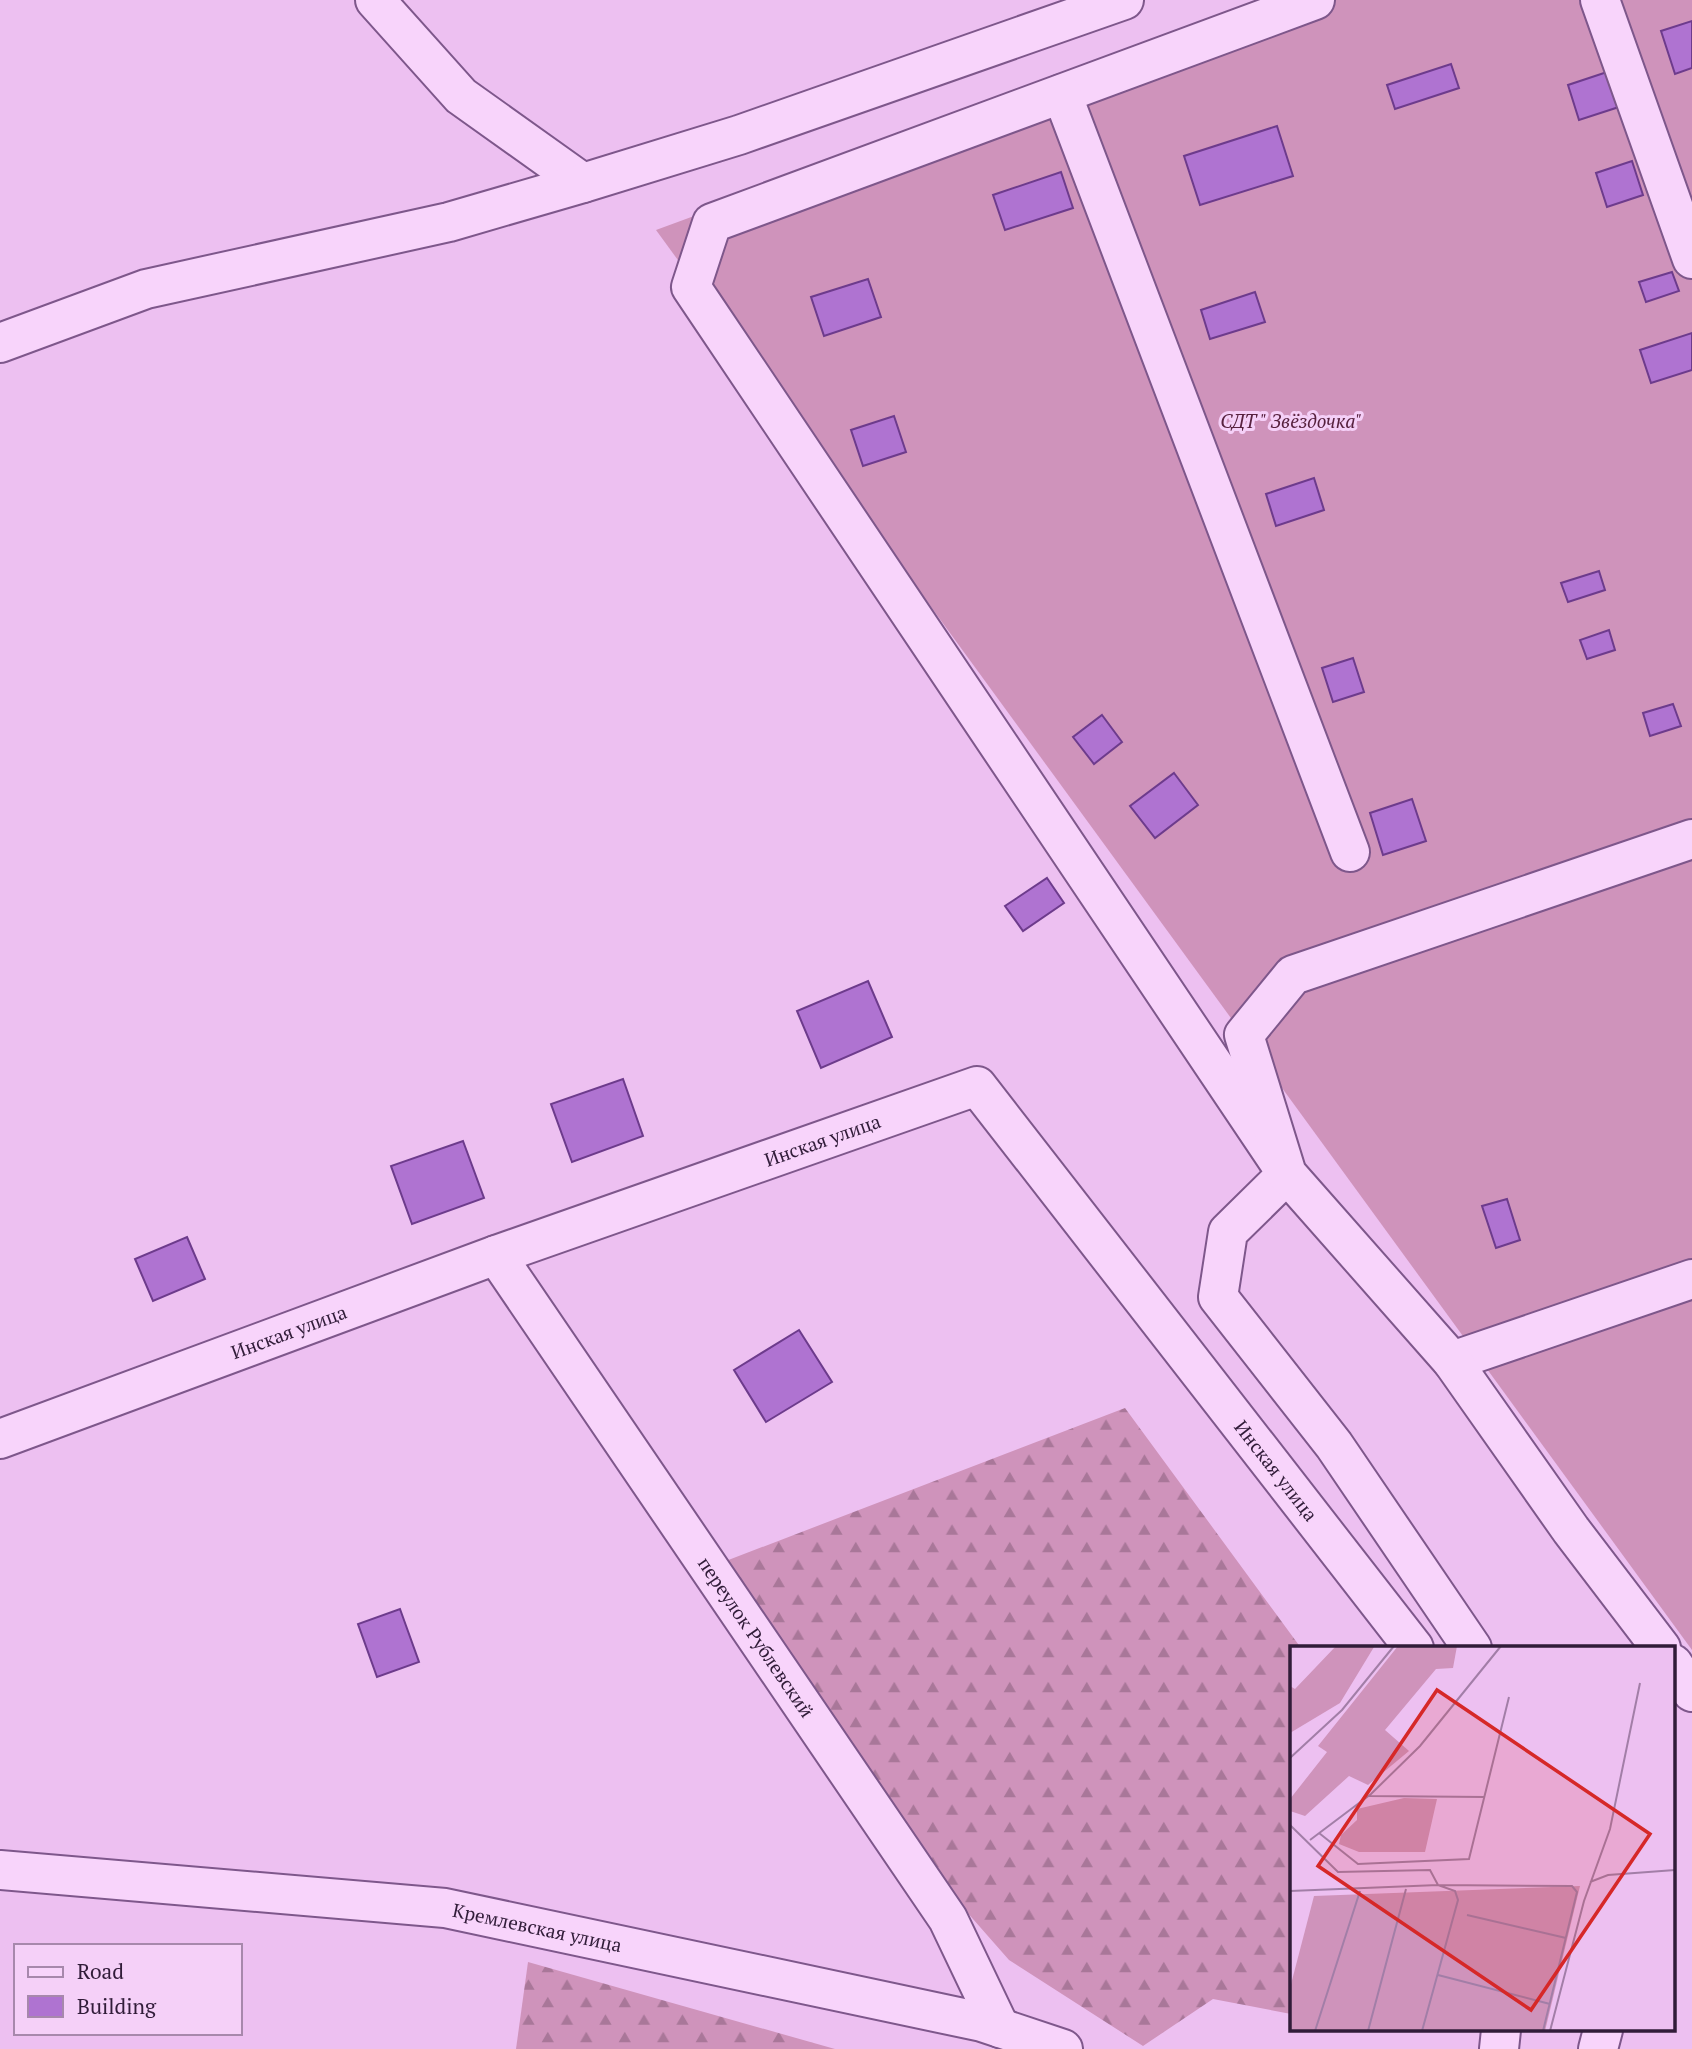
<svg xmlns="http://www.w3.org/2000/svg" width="1692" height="2049" font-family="'PT Serif',serif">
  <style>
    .forest { fill: url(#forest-firs) }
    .garden { fill: #cf93bb }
    .building { fill: #af73d1; stroke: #6d3b8c; stroke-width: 2 }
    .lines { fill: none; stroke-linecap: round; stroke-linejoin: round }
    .minor-casing { stroke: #7e578b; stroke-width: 42 }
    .minor { stroke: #f8d4fb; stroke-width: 38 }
    .labels { text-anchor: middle; stroke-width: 6; stroke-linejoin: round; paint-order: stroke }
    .park-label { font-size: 19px; font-style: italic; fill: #57213e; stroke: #f5d0f8 }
    .street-label { font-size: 19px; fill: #311c39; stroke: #f5d0f8 }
    .inset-road { fill: none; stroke: #a27ea7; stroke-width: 2 }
    .view { fill: #d62828; fill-opacity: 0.15; stroke: #d62828; stroke-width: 3.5 }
    .inset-edge { fill: none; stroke: #311c39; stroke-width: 3.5 }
  </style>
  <defs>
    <pattern id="forest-firs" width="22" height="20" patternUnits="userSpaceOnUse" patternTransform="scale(1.75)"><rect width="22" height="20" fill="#cf93bb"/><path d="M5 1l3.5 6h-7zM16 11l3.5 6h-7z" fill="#a97799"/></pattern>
  </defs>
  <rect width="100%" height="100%" fill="#edc0f1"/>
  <g class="forest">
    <polygon points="1125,1408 1301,1648 1291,1648 1291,2014 1213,1999 1143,2046 1009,1960 857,1787 718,1564"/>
    <polygon points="528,1962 835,2049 516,2049"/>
  </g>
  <polygon class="garden" points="1279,0 1692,0 1692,1650 656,230"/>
  <g class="building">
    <polygon points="1692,21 1692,68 1675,74 1661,31"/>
    <polygon points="1451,64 1459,88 1395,109 1387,85"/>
    <polygon points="1613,70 1625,105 1579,120 1568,85"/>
    <polygon points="1277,126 1293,176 1200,205 1184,156"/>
    <polygon points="1632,161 1643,195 1607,207 1596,173"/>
    <polygon points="1061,172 1073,208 1005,230 993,195"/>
    <polygon points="1672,272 1679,291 1646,302 1639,282"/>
    <polygon points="868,279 881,317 824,336 811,297"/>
    <polygon points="1255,292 1265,322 1210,339 1201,310"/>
    <polygon points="1692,333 1692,370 1651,383 1640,350"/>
    <polygon points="894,416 906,452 863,466 851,430"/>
    <polygon points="1314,478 1324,510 1276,526 1266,494"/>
    <polygon points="1599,571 1605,590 1568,602 1561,583"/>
    <polygon points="1609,630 1615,650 1587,659 1580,640"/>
    <polygon points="1353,658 1364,692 1333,702 1322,668"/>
    <polygon points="1673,704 1681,726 1650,736 1643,713"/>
    <polygon points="1102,715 1122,742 1094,764 1073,737"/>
    <polygon points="1174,773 1198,805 1155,838 1130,806"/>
    <polygon points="1412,799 1426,841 1383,855 1370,813"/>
    <polygon points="1047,878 1064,903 1023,931 1005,906"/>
    <polygon points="868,981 892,1037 821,1068 797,1011"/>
    <polygon points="623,1079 643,1136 572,1162 551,1104"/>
    <polygon points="463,1141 484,1198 412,1224 391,1166"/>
    <polygon points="1507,1199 1520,1240 1496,1248 1482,1206"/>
    <polygon points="187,1237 205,1279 153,1301 135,1259"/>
    <polygon points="799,1330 832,1382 766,1422 734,1370"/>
    <polygon points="400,1609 419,1662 377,1677 358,1624"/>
  </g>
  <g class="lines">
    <g class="minor-casing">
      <g id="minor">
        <polyline points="375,0 461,96 583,183"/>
        <polyline points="1315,0 712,223 691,287 1287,1174 1228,1232 1218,1297 1334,1445 1472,1648"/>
        <polyline points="1600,0 1692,259"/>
        <polyline points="1062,94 1350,852"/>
        <polyline points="0,343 146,289 449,222 583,183 739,135 1124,0"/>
        <path id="s1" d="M496 1255 948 1919 1000 2028"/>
        <polyline points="1452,1361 1692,1279"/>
        <path id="s2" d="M0 1439 496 1255 977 1086 1414 1648"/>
        <polyline points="1661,1648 1571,1530 1452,1361 1287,1174 1244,1035 1293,975 1692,839"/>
        <polyline points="1673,1664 1692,1692"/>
        <path id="s3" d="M0 1870 445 1908 982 2022 1063 2049"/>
        <polyline points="1499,2049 1501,2030"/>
        <polyline points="1598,2049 1603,2030"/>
      </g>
    </g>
    <use href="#minor" class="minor"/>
  </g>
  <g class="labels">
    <g class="park-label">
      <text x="1291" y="428">СДТ " Звёздочка"</text>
    </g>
    <g class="street-label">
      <text dy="7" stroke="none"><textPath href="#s2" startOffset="875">Инская улица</textPath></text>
      <text dy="7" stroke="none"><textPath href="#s2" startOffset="308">Инская улица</textPath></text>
      <text dy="7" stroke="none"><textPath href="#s2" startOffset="1526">Инская улица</textPath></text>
      <text dy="7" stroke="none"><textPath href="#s1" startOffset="462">переулок Рублевский</textPath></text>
      <text dy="7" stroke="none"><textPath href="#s3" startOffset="541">Кремлевская улица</textPath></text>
    </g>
  </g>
  <g transform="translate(1290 1646)">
    <rect width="385" height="385" fill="#edc0f1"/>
    <path d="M46 0 84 1 50 57 0 87V40L5 43ZM108 0H167L163 22 146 23 95 84 119 105 78 139 59 130 15 170 0 165V153L37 106 28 100ZM114 152 147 153 135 206H69L49 198 51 189 67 174V163Z" fill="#cf93bb"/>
    <path d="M290 240 255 385H0V342L24 250Z" fill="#cf93bb"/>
    <path class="inset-road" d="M0 112 52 64 104 0M79 150 195 151M0 179 48 226 140 224 148 239 282 240 287 246 253 385M29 187 68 218 179 213 219 51M20 194 81 148 130 100 211 0M300 236 318 229 385 224M0 245 148 239 165 245 168 254 132 385M177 269 276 292M148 329 260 358M25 385 70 245M78 385 116 243M260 385 294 255 320 183 350 37"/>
    <path class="view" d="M147 44 360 188 241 364 28 220Z"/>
    <rect width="385" height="385" class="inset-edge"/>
  </g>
  <rect x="14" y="1944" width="228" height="91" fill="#f5d0f8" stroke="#a788ac" stroke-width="2"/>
  <rect x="28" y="1967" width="35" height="10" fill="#f8d4fb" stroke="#a788ac" stroke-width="2"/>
  <text x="77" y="1979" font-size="21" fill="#311c39">Road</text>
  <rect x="28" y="1996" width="35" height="21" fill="#af73d1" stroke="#a788ac" stroke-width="2"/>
  <text x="77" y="2014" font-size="21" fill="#311c39">Building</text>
</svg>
